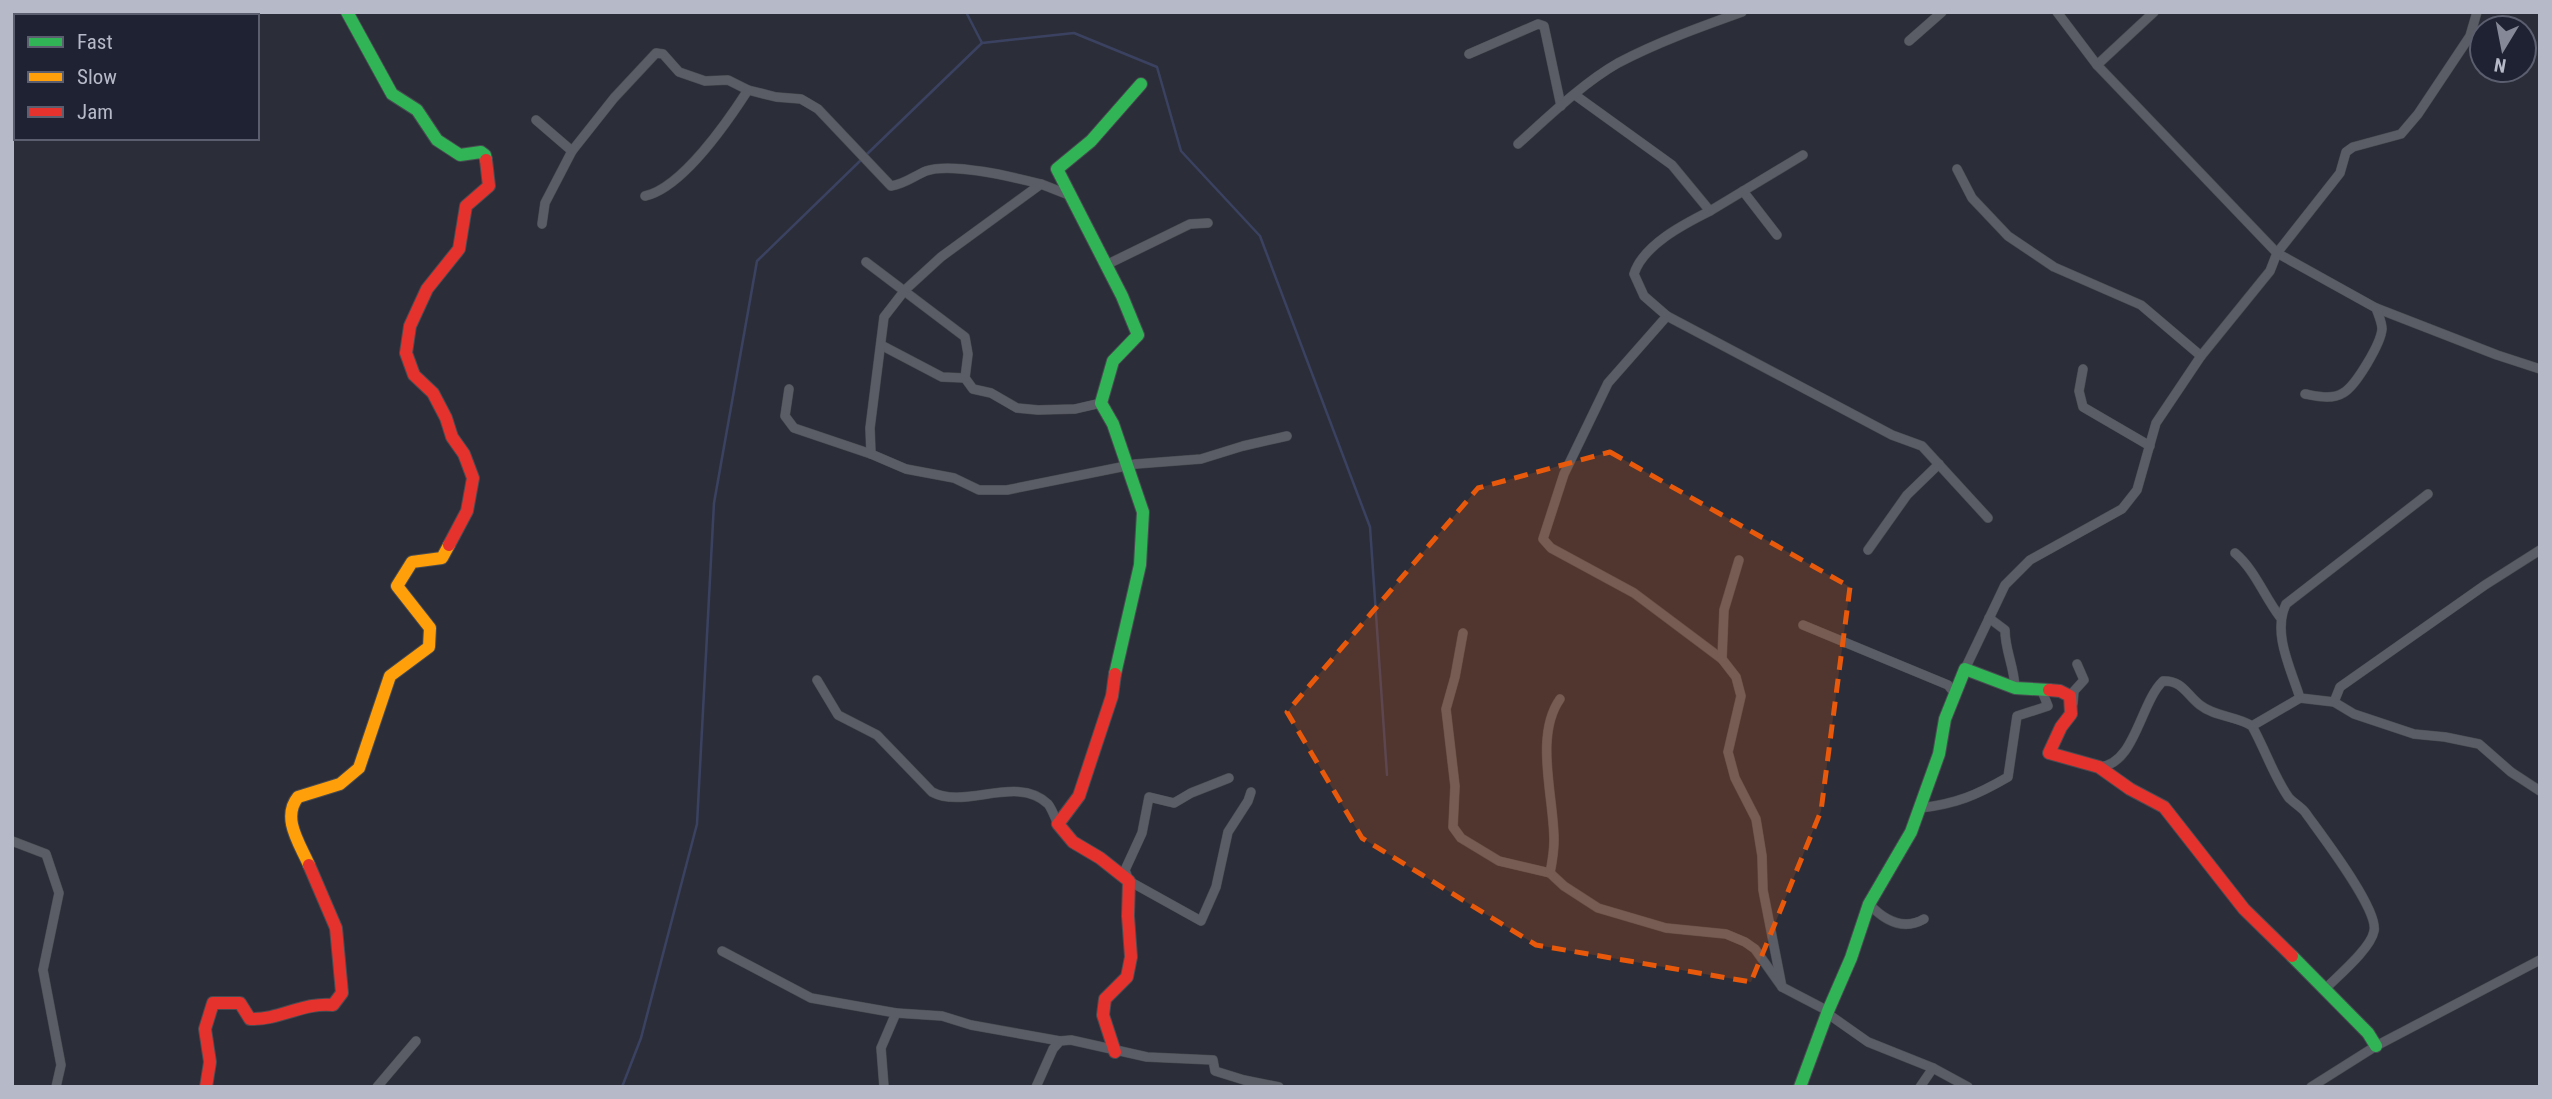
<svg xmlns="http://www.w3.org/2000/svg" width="2552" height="1099" font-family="'Roboto Condensed',sans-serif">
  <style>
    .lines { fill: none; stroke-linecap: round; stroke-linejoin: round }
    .stream { stroke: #3b4261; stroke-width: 2.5 }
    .street-casing { stroke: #494b52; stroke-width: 10 }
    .fast-casing { stroke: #494b52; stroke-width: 14 }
    .slow-casing { stroke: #494b52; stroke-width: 14 }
    .jam-casing { stroke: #494b52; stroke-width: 14 }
    .street { stroke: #5b5d66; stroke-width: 9 }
    .fast { stroke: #30b455; stroke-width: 12 }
    .slow { stroke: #ff9f0a; stroke-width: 12 }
    .jam { stroke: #e5322d; stroke-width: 12 }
    .marked { fill: #e8590c; fill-opacity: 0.2; stroke: #e8590c; stroke-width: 5; stroke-dasharray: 14 9; stroke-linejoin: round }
  </style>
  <rect width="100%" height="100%" fill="#2b2e38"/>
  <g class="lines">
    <g class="stream">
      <polyline points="966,12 982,43 1074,33 1157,67 1181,151 1260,236 1370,527 1387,775"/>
      <polyline points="866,155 982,43"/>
      <polyline points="622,1087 641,1038 697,824 714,503 757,261 861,160"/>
    </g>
    <g class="street-casing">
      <g id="street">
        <polyline points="2477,12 2470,36 2418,114 2401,134 2353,147 2346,152 2340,173 2277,253 2376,308 2497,355 2540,369"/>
        <polyline points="1909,41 1942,12"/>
        <polyline points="1469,54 1538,24 1544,26 1561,106"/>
        <polyline points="2097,65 2154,12"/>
        <path d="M1575 95 1672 165 1710 211C1684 224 1643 245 1634 274L1644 296 1667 316 1892 435 1922 446 1988 518"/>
        <path d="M536 120 572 151 614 98 656 53 663 54 679 72 705 81 728 80 748 90 776 97 801 99 818 109 891 186C905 184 914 176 926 171 952 162 1013 177 1041 184"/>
        <path d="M1518 144C1548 117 1583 83 1618 63 1658 42 1700 27 1742 12"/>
        <polyline points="1957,169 1972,198 2008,236 2054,267 2141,305 2201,356"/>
        <polyline points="1743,191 1777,235"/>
        <path d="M645 196C682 188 728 121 748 90"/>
        <polyline points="1710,211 1803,155"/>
        <polyline points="542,224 545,203 572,151"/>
        <polyline points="866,262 965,337 968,354 965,378 973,389 991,393 1017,408 1038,410 1075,409 1101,403"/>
        <polyline points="1106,265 1190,224 1208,223"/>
        <polyline points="1667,316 1608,383 1564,474 1543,539 1551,548 1634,593 1722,659 1736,677 1741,696 1728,752 1735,778 1756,819 1762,856 1763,890 1782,987"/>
        <polyline points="881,345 942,377 965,378"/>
        <polyline points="2083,369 2079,391 2083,407 2150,446"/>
        <polyline points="789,389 785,416 794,428 871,454 906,469 954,478 979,490 1007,490 1136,464 1201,459 1243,446 1287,436"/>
        <path d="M2305 394C2317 396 2332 400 2343 393 2356 386 2381 343 2382 329 2382 322 2378 314 2376 308"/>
        <polyline points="871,454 870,428 884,317 905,290 941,257 1041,184 1069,195"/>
        <polyline points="1868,550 1907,495 1939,464"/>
        <polyline points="2540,550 2485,585 2340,687 2334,702 2354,714 2414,734 2445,737 2479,744 2511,772 2540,791"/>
        <path d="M2235 553C2255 570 2264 596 2280 617"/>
        <path d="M1989 618 2005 630C2005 651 2014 665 2015 688"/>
        <polyline points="1803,625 1948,685 1955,694"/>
        <polyline points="1463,633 1455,677 1446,709 1455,786 1453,827 1461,838 1499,861 1550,873 1564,886 1598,908 1666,928 1726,934 1745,942 1755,949 1782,987 1828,1011 1831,1016 1868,1042 1933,1068 1968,1087"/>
        <polyline points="1722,659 1724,610 1739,560"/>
        <polyline points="1965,669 2005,585 2030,560 2122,509 2137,490 2156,423 2201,356 2270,271 2277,253 2097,65 2057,12"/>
        <path d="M817 680 838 715 877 735 932 792C965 810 1017 774 1048 804 1052 809 1055 818 1058 824"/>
        <path d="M2334 702 2300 698C2291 669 2272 633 2286 604L2428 494"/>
        <polyline points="2073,703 2074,691 2084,680 2077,664"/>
        <polyline points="2252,726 2300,698"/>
        <path d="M2099 767C2135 765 2140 703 2163 681 2182 680 2187 695 2200 705 2215 717 2237 716 2252 726 2265 749 2274 777 2289 798 2294 803 2301 807 2305 812 2319 832 2379 909 2374 931 2371 948 2339 975 2326 988"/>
        <polyline points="1229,778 1191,793 1174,803 1149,797 1142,833 1125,870 1129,881 1201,921 1216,887 1228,832 1248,801 1251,792"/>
        <path d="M1920 808C1956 804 1977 795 2008 777L2017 716 2048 706 2042 691"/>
        <polyline points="12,841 46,854 59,893 43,970 61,1065 56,1087"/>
        <path d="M1550 873C1552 863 1554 851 1554 840 1554 797 1534 736 1560 699"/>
        <path d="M1869 904C1884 920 1903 931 1924 919"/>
        <polyline points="722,951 811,998 896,1013 881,1048 884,1087"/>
        <polyline points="896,1013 942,1016 971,1025 1060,1041"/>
        <polyline points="377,1087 416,1041"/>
        <polyline points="1036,1087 1053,1049 1060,1041 1071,1040 1147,1057 1213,1060 1215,1071 1244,1080 1279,1087"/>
        <polyline points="1920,1087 1933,1068"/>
        <polyline points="2311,1087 2376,1046 2540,960"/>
      </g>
    </g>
    <g class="fast-casing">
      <g id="fast">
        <polyline points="347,12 392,94 417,110 437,140 460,155 481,152 485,155 486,160"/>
        <polyline points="1115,674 1140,565 1143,512 1113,424 1101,403 1113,361 1138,335 1122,296 1057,169 1091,141 1141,84"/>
        <polyline points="2292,956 2368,1033 2376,1046"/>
        <polyline points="1800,1087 1828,1011 1851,958 1869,904 1911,832 1939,754 1945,719 1965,669 2015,688 2049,690"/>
      </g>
    </g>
    <g class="slow-casing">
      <path id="slow" d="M309 865C300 844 281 818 298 797L340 784 359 768 390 676 429 647 430 628 397 586 412 562 442 558 449 545"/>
    </g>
    <g class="jam-casing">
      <g id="jam">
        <polyline points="449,545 467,511 473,478 464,454 452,437 446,418 433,393 414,375 406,353 410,326 427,289 459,249 466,206 489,186 486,160"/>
        <polyline points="2049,690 2060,691 2070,696 2071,714 2061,727 2049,753 2099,767 2130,789 2164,807 2244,909 2292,956"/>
        <polyline points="1115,1052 1103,1015 1105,999 1127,977 1131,957 1128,916 1129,881 1100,858 1073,842 1058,824 1079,796 1112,696 1115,674"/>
        <path d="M206 1087 210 1062 205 1029 213 1003H240L250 1019C280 1020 303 1002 333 1005L342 993 336 928 309 865"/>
      </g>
    </g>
    <use href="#street" class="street"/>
    <use href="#fast" class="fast"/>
    <use href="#slow" class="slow"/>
    <use href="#jam" class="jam"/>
  </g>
  <path class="marked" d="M1610 452 1850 587 1821 811 1751 982 1536 945 1362 838 1287 712 1478 488Z"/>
  <rect width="2552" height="1099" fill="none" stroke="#b6b9c8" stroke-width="28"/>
  <rect x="14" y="14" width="245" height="126" fill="#1f2232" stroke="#5b5e6e" stroke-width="2"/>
  <rect x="28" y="37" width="35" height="10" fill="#30b455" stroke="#5b5e6e" stroke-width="2"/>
  <text x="77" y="49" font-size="21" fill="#b6b9c8">Fast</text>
  <rect x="28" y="72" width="35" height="10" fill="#ff9f0a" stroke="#5b5e6e" stroke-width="2"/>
  <text x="77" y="84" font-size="21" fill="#b6b9c8">Slow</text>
  <rect x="28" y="107" width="35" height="10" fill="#e5322d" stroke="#5b5e6e" stroke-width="2"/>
  <text x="77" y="119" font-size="21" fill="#b6b9c8">Jam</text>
  <g transform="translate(2503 49) rotate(190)"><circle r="33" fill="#1f2232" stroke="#5b5e6e" stroke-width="2"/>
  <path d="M0-5L12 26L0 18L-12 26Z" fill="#858896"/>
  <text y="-10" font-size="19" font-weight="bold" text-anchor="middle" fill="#b6b9c8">N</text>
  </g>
</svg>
